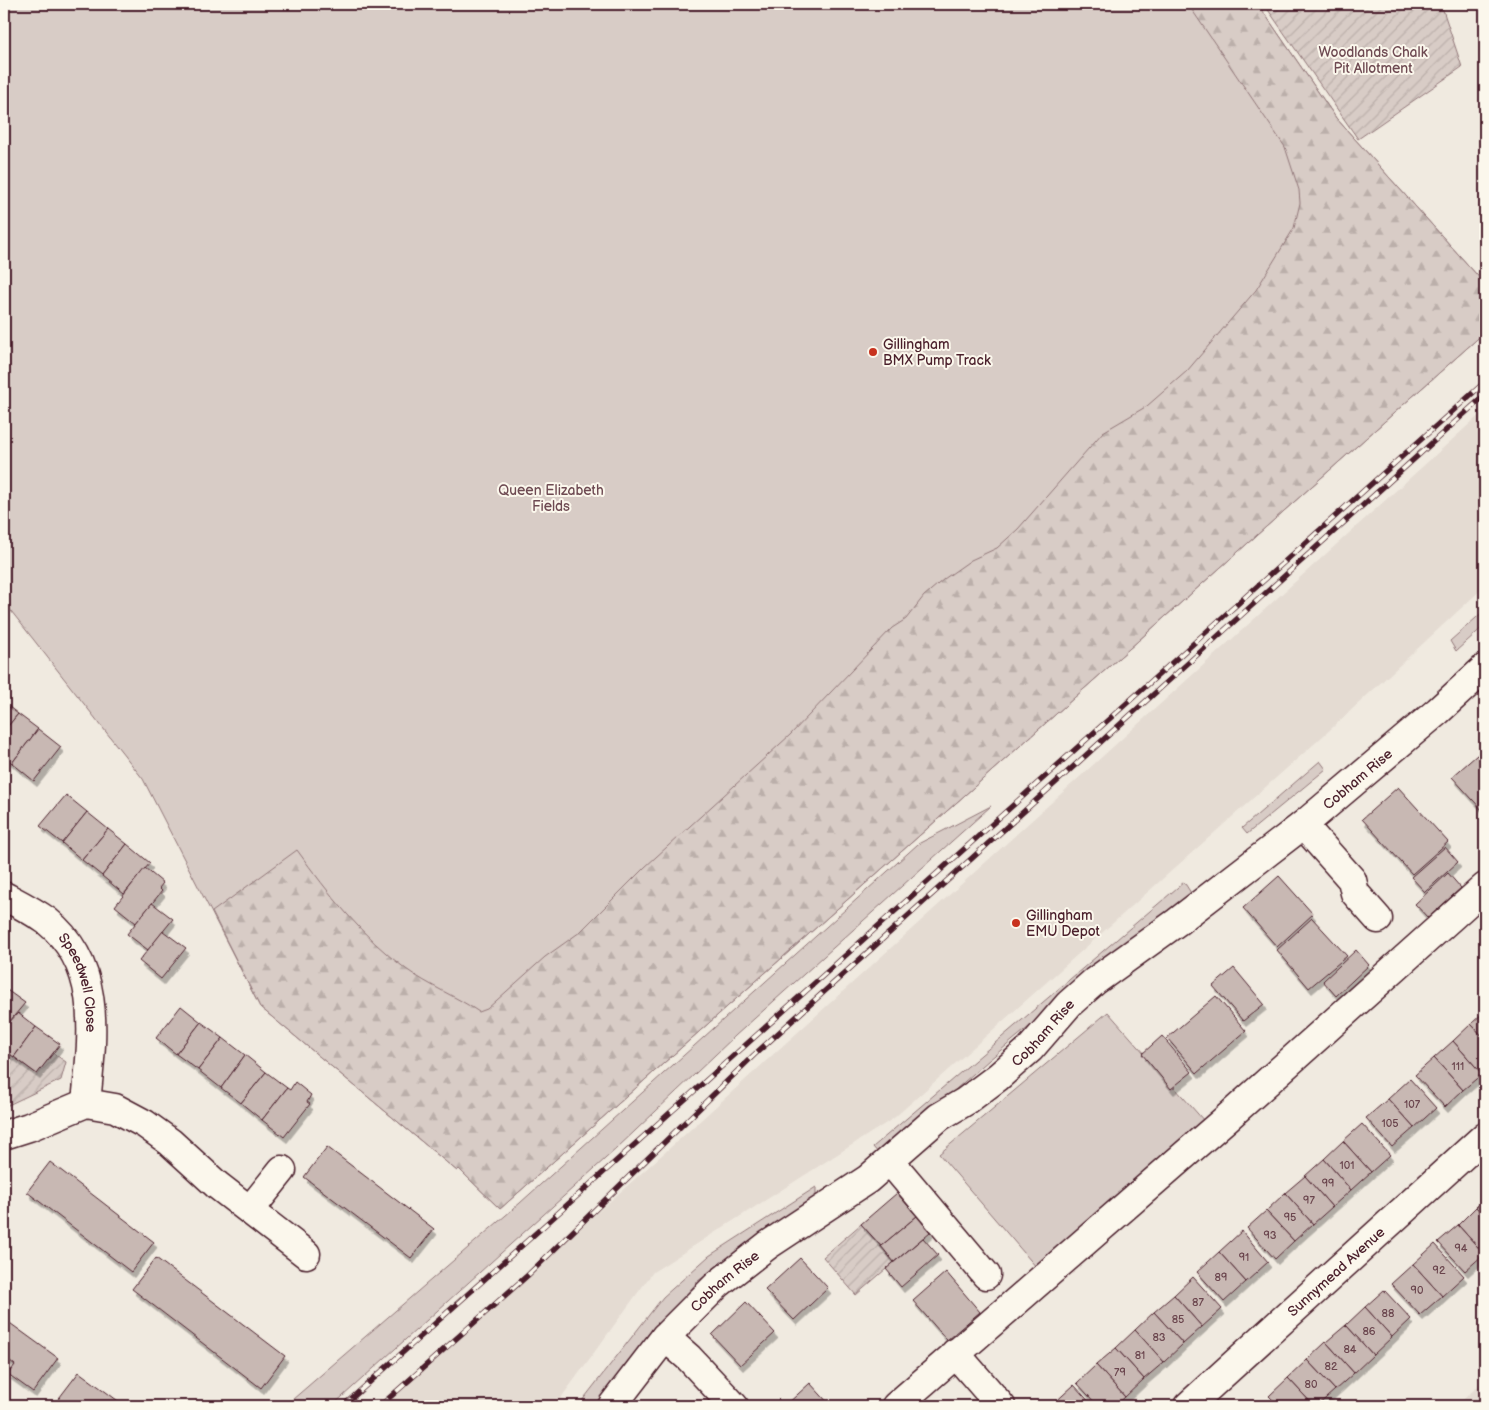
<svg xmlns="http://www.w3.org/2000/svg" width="1489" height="1410" font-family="'Balsamiq Sans',sans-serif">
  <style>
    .built { fill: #e4dbd2 }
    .green { fill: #d8ccc6; stroke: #917678 }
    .forest { fill: url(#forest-firs); stroke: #917678 }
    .garden { fill: url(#garden-furrows); stroke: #917678 }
    .building { fill: #c8b8b3; stroke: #4a1f2b; filter: url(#shadow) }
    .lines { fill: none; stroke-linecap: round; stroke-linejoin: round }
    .minor-casing { stroke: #4a1f2b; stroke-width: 31 }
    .minor { stroke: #fbf7ec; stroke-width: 28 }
    .rail-casing { stroke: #4a1f2b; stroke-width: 5.5 }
    .rail { stroke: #fbf7ec; stroke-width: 4; stroke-dasharray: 11; stroke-linecap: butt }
    .poi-dot { fill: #c8321e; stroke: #fbf7ec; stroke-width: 2 }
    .labels { text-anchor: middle; stroke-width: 4; stroke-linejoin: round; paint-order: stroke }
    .number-label { font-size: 11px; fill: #6a454d }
    .park-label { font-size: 14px; fill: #6e4a52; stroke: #fbf7ec }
    .poi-label { font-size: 14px; fill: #4a1f2b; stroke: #fbf7ec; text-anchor: start }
    .street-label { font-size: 14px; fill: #4a1f2b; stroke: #fbf7ec }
  </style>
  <defs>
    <pattern id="forest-firs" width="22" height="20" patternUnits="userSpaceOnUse" patternTransform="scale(1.25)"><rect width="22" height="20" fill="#d8ccc6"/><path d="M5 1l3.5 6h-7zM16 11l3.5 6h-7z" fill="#bbafaa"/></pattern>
    <pattern id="garden-furrows" width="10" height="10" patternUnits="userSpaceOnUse" patternTransform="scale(1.25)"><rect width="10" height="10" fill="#d8ccc6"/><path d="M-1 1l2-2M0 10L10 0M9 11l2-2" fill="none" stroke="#bbafaa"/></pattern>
    <filter id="shadow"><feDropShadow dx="3" dy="5.5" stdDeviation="0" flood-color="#0004"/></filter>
  </defs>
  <rect width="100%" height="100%" fill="#f0eae0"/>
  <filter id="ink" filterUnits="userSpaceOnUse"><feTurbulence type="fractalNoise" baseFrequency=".02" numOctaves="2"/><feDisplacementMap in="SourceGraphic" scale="10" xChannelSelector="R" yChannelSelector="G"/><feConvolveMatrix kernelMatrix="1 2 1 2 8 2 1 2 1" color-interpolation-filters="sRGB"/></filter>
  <g filter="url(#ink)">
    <g class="built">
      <polygon points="1485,410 1485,586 1332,728 894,1118 653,1272 555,1406 380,1406 681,1138"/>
      <polygon points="1485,1380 1485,1406 1456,1406"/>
    </g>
    <g class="green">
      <polygon points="4,4 1258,4 1336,118 1485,284 1485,332 500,1209 459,1169 457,1171 260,1007 143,779 4,602"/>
      <polygon points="1485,610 1485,625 1456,651 1450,641"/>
      <polygon points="1320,761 1326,769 1247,834 1242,828"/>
      <polygon points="991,806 735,1036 616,1149 332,1406 285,1406 520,1203 918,844"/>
      <polygon points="1184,882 1191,893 989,1060 889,1148 879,1154 873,1147"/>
      <polygon points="1108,1012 1205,1122 1037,1268 939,1154"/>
      <polygon points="816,1187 816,1198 698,1281 594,1406 578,1406 663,1297 709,1256"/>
    </g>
    <path class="forest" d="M1188 4H1258L1336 118 1485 284V332L500 1209 459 1169 457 1171 260 1007 212 912 297 850C329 894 362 937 406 969 429 986 456 996 479 1012L487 1009 545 957 580 932 645 867 790 735 892 628 906 619 924 596 944 579 971 560 997 548 1018 529 1103 432 1147 406 1187 371 1256 290 1294 228 1300 203 1299 190 1285 147Z"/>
    <g class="garden">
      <polygon points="1264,4 1441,4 1462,67 1358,139"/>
      <polygon points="4,1050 37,1074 53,1053 66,1062 61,1080 4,1107"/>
      <polygon points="861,1224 894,1262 856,1295 823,1257"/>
    </g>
    <g class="building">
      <polygon points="4,703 18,714 4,731"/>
      <polygon points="18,714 38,729 12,763 4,756 4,731"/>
      <polygon points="38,729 61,747 34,781 12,763"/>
      <polygon points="1485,748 1485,808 1483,811 1452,777"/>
      <polygon points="1398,787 1448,842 1412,874 1362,819"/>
      <polygon points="66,795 87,812 62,843 40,826"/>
      <polygon points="87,812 108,829 82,860 62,843"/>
      <polygon points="108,829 127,844 102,876 82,860"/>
      <polygon points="127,844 150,863 124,894 102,876"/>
      <polygon points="1445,847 1458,862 1425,892 1411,877"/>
      <polygon points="145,868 163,883 159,888 162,891 136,923 115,906"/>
      <polygon points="1448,873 1461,888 1428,918 1415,904"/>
      <polygon points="1279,876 1313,914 1277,947 1243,908"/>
      <polygon points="152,903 173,919 148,950 127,934"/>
      <polygon points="1312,918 1347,956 1309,988 1277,950"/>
      <polygon points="163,931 186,948 161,979 139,961"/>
      <polygon points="1356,950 1369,965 1336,996 1323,981"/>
      <polygon points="1234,968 1264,1004 1243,1021 1213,986"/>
      <polygon points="4,988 25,1003 4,1028"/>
      <polygon points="1216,996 1246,1031 1197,1073 1167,1038"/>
      <polygon points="181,1006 201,1022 176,1054 156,1038"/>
      <polygon points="1485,1011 1485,1039 1471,1024"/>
      <polygon points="18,1013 36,1027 14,1057 4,1050 4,1028"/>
      <polygon points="201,1022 223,1038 198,1070 176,1054"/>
      <polygon points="1471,1024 1485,1039 1485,1071 1482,1074 1453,1041"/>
      <polygon points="36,1027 60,1044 37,1074 14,1057"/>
      <polygon points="1162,1036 1192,1072 1171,1089 1142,1054"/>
      <polygon points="223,1038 245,1055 221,1088 198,1070"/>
      <polygon points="1453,1041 1482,1074 1463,1090 1434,1058"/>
      <polygon points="245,1055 266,1072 241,1103 221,1088"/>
      <polygon points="1434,1058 1463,1090 1445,1107 1415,1075"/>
      <polygon points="266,1072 287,1088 262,1120 241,1103"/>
      <polygon points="1410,1079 1436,1108 1414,1128 1388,1099"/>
      <polygon points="295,1082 311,1095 307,1102 310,1104 284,1137 262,1120 287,1088 290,1090"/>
      <polygon points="1388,1099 1414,1128 1392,1147 1366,1118"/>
      <polygon points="1362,1124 1390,1155 1371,1172 1343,1141"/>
      <polygon points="1343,1141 1371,1172 1351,1190 1324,1159"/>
      <polygon points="327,1147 434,1229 411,1258 304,1177"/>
      <polygon points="1324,1159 1351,1190 1332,1207 1305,1176"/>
      <polygon points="50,1162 154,1242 131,1272 27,1192"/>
      <polygon points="1305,1176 1332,1207 1313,1224 1285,1193"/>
      <polygon points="897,1193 917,1216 881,1246 861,1224"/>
      <polygon points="1285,1193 1313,1224 1294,1241 1266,1211"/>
      <polygon points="1485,1199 1485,1217 1476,1207"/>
      <polygon points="1476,1207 1485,1217 1484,1254 1458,1225"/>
      <polygon points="1266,1211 1294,1241 1275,1259 1247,1228"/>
      <polygon points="917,1216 930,1232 894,1262 881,1246"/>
      <polygon points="1458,1225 1484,1254 1465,1271 1438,1242"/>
      <polygon points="1242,1231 1268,1262 1246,1282 1219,1252"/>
      <polygon points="923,1238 938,1255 901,1287 886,1269"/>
      <polygon points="1435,1244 1464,1276 1442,1296 1413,1264"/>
      <polygon points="1219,1252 1246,1282 1224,1302 1197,1272"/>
      <polygon points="156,1258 285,1356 261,1388 132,1289"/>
      <polygon points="800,1258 828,1288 794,1320 765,1290"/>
      <polygon points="1413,1264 1442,1296 1420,1315 1391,1284"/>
      <polygon points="946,1272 980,1312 947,1340 913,1301"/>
      <polygon points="1193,1277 1222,1309 1202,1327 1174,1295"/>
      <polygon points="1384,1290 1411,1319 1392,1337 1365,1307"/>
      <polygon points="1174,1295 1202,1327 1183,1344 1154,1312"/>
      <polygon points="746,1302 775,1333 740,1365 712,1335"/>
      <polygon points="1365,1307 1392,1337 1373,1355 1346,1325"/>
      <polygon points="1154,1312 1183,1344 1164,1362 1135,1330"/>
      <polygon points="7,1321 58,1358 33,1392 8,1374 15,1365 4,1356 4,1324"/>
      <polygon points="1346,1325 1373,1355 1354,1373 1326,1342"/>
      <polygon points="1135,1330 1164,1362 1144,1379 1116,1348"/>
      <polygon points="1326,1342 1354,1373 1335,1390 1307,1360"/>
      <polygon points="1116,1348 1144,1379 1125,1397 1096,1365"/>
      <polygon points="1307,1360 1335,1390 1317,1406 1314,1406 1288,1378"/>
      <polygon points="1096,1365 1125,1397 1115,1406 1098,1406 1077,1383"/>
      <polygon points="79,1372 125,1406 53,1406"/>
      <polygon points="1288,1378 1314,1406 1279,1406 1269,1396"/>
      <polygon points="810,1383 831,1406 785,1406"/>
      <polygon points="1074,1385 1093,1406 1051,1406"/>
    </g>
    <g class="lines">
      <g class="minor-casing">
        <g id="minor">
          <polyline points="1303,825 1352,880 1355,893 1378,919"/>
          <path id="s1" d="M4 896C19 904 33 911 47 921 104 967 92 1038 86 1103"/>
          <polyline points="4,1135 29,1127 86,1103 115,1108 145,1124 170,1142 217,1185 306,1254"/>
          <polyline points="890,1161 986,1275"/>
          <polyline points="250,1210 282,1170"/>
          <polyline points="665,1337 689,1358 734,1406"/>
          <polyline points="955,1353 1001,1406"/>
          <path id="s2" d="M612 1406 665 1337 718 1284 768 1245 868 1179 939 1117 966 1101 998 1077 1030 1049 1069 1004 1095 981 1177 922 1303 825 1438 711 1485 668"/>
          <polyline points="896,1406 1227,1118 1485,887"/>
          <path id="s3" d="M1188 1406 1485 1136"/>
        </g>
      </g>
      <use href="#minor" class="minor"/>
      <g class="rail-casing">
        <g id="rail">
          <polyline points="343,1406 1485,382"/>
          <polyline points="380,1406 528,1275 754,1055 1485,395"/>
        </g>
      </g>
      <use href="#rail" class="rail"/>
    </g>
  </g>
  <g class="poi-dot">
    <circle cx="873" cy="352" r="5"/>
    <circle cx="1016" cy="923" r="5"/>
  </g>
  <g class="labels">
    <g class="number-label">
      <text x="1458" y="1070">111</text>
      <text x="1412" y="1108">107</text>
      <text x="1390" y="1127">105</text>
      <text x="1347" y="1169">101</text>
      <text x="1328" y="1187">99</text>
      <text x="1309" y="1204">97</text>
      <text x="1290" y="1221">95</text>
      <text x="1270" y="1239">93</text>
      <text x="1461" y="1252">94</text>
      <text x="1244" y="1261">91</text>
      <text x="1439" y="1274">92</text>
      <text x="1221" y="1281">89</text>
      <text x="1417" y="1294">90</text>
      <text x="1198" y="1306">87</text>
      <text x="1388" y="1317">88</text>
      <text x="1178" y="1323">85</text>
      <text x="1369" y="1335">86</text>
      <text x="1159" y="1341">83</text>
      <text x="1350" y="1353">84</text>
      <text x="1140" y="1359">81</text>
      <text x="1331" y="1370">82</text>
      <text x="1120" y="1376">79</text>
      <text x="1311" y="1388">80</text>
    </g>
    <g class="park-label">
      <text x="1373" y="57">Woodlands Chalk<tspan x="1373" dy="16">Pit Allotment</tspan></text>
      <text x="551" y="495">Queen Elizabeth<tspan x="551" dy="16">Fields</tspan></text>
    </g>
    <g class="poi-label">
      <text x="883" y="349">Gillingham<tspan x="883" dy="16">BMX Pump Track</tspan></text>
      <text x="1026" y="920">Gillingham<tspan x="1026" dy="16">EMU Depot</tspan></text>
    </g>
    <g class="street-label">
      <text dy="5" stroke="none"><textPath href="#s2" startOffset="979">Cobham Rise</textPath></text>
      <text dy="5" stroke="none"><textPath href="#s1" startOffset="122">Speedwell Close</textPath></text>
      <text dy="5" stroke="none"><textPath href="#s2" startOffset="574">Cobham Rise</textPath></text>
      <text dy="5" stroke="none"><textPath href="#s3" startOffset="200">Sunnymead Avenue</textPath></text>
      <text dy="5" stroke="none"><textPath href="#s2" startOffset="169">Cobham Rise</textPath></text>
    </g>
  </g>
  <rect width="1489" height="1410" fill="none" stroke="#fbf7ec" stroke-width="20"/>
  <rect x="10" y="10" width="1469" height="1390" fill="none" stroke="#4a1f2b" stroke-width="2" filter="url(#ink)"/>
</svg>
